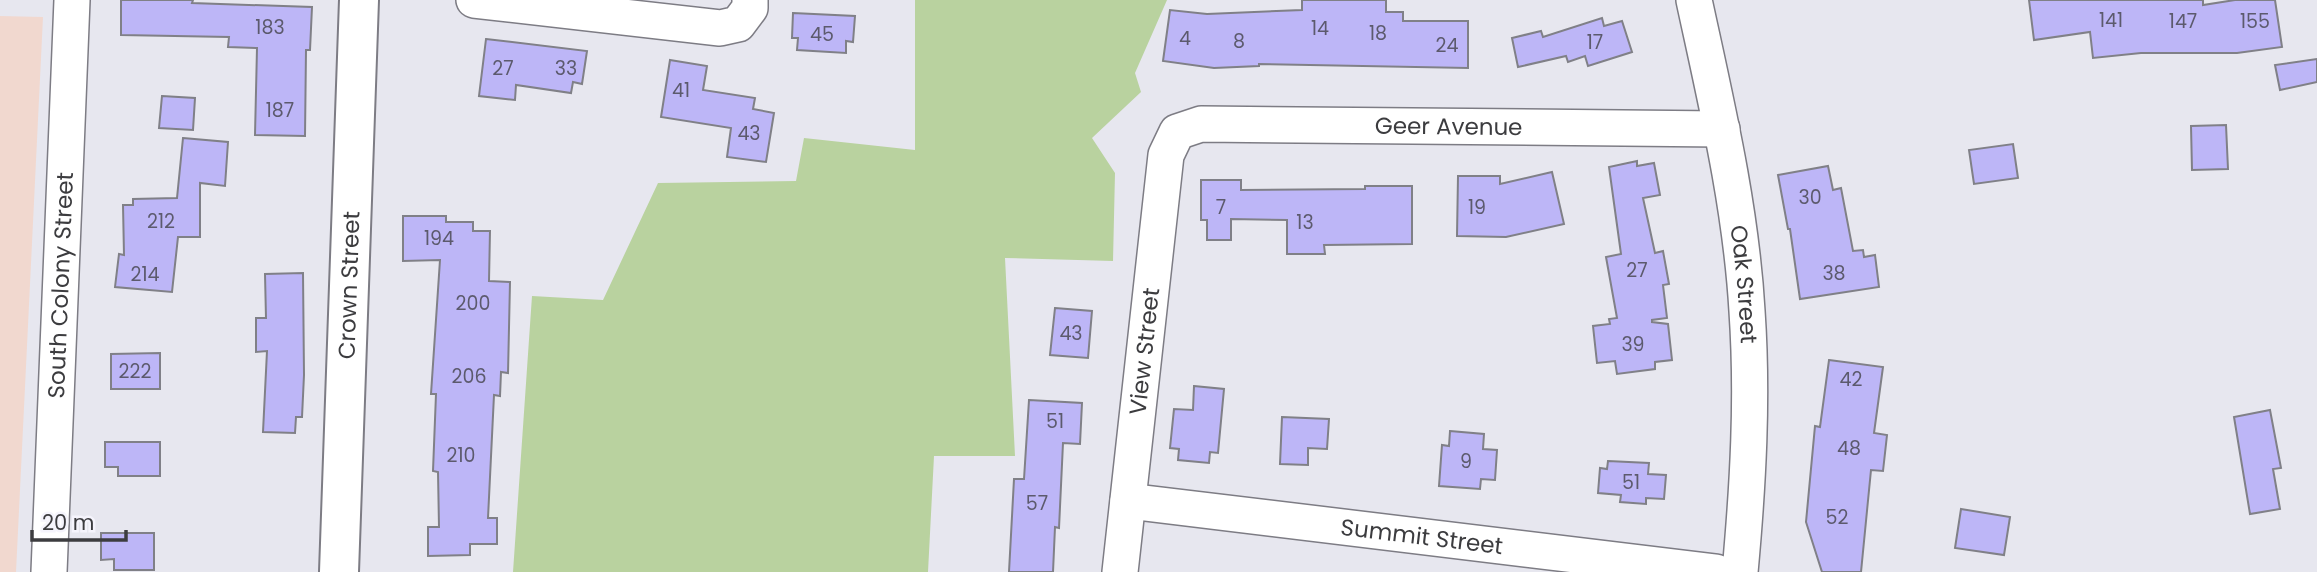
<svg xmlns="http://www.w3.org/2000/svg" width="2317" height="572" font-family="Poppins,sans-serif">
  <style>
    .industrial { fill: #f1d8cf }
    .green { fill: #b9d29f }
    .building { fill: #bdb6f7; stroke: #808087; stroke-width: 2 }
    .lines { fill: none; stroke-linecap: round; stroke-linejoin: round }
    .minor-casing { stroke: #7d7c84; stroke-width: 38 }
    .tertiary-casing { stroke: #7d7c84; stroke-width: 42 }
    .minor { stroke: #fff; stroke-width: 35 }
    .tertiary { stroke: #fff; stroke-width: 38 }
    .labels { text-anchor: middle; stroke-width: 5; stroke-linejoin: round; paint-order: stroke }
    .number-label { font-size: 19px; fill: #5c5a6d }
    .street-label { font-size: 23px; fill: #3c3c3f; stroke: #f5f4fc }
  </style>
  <rect width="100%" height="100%" fill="#e7e7ef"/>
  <polygon class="industrial" points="0,16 43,17 16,572 0,572"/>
  <polygon class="green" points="915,0 1167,0 1135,73 1141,92 1092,138 1115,173 1113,261 1005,258 1015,456 934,456 928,572 513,572 532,296 603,300 658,183 796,181 804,138 915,150"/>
  <g class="building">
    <polygon points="121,0 193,0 192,3 312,7 310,50 306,50 305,136 255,135 257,48 228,47 229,37 121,35"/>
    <polygon points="1302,0 1386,0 1386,12 1403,12 1403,21 1468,21 1468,68 1259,64 1259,66 1214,68 1163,61 1170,10 1207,14 1302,10"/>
    <polygon points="2029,0 2203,0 2203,5 2235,0 2275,0 2282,47 2237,53 2141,53 2093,58 2090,32 2034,40"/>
    <polygon points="793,13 855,16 853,42 846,41 846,53 797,50 798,38 792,38"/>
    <polygon points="1602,18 1604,26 1622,21 1632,52 1588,66 1585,56 1568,62 1566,56 1518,67 1512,38 1541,31 1543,37"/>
    <polygon points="486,39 587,51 582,84 573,82 571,93 516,85 515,100 479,96"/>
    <polygon points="2317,59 2317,82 2280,90 2275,65"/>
    <polygon points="670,60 707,66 703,90 755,98 753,109 774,113 766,162 727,157 731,128 661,117"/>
    <polygon points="162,96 195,98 193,130 159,128"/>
    <polygon points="2226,125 2228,169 2192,170 2191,126"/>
    <polygon points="183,138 228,142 225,186 200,183 200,237 178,237 172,292 115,287 119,254 124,255 123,205 133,205 133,199 177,198"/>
    <polygon points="2013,144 2018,178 1974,184 1969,150"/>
    <polygon points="1637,161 1637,166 1654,163 1660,195 1643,198 1655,253 1663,251 1669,284 1663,285 1667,318 1652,320 1652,322 1668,324 1672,360 1655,362 1655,369 1617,374 1615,361 1597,363 1593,326 1610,324 1609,319 1617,318 1606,257 1621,254 1609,167"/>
    <polygon points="1828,166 1833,190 1841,188 1853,251 1863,250 1864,257 1875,255 1879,287 1800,299 1790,229 1788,229 1778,175"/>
    <polygon points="1552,172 1564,224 1506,237 1457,236 1458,176 1500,176 1500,184"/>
    <polygon points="1201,180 1241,180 1241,190 1365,189 1365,186 1412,186 1412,244 1324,245 1325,254 1287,254 1287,220 1231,219 1231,240 1207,240 1207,220 1201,220"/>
    <polygon points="403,216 446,216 446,222 473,222 473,231 490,231 489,281 510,282 508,373 501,372 500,396 494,395 488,518 497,518 497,544 470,544 470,555 428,556 428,527 439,527 438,472 433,471 436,394 431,394 440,260 403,261"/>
    <polygon points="303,273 304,375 302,417 296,417 295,433 263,432 267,351 256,352 256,318 266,318 265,274"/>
    <polygon points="1055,308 1092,311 1088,358 1050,355"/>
    <polygon points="160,353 160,389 111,389 111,354"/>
    <polygon points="1829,360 1883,367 1874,433 1887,435 1883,471 1871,470 1861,572 1822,572 1806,522 1815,426 1820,427"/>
    <polygon points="1194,386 1224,389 1218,453 1210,452 1209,463 1178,460 1179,449 1170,448 1174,409 1193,410"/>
    <polygon points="1029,400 1082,403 1080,444 1063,443 1059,528 1055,527 1053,572 1009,572 1014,479 1024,479"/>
    <polygon points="2270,410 2281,468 2273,469 2280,509 2250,514 2234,417"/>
    <polygon points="1282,417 1329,419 1327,449 1308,448 1308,465 1280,464"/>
    <polygon points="1450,431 1484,434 1483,449 1497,450 1495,480 1481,479 1480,489 1439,486 1442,445 1449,446"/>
    <polygon points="105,442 160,442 160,476 118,476 118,467 105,467"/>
    <polygon points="1608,461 1649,463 1648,474 1666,475 1664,499 1646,498 1646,504 1620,502 1621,495 1598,493 1600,468 1607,469"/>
    <polygon points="1961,509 2010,517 2004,555 1955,548"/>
    <polygon points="101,533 154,533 154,570 114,570 114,559 101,560"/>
  </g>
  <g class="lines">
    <g class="minor-casing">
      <g id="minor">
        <polyline points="474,0 720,28 738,24 750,8 750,0"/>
        <path id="s1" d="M1694 0C1716 102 1741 206 1747 311 1753 398 1748 485 1740 572"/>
        <path id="s2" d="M1128 501 1716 572"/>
        <path id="s3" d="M49 572 72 0"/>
        <path id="s4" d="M1120 572 1166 155 1177 132 1201 124 1722 129"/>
      </g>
    </g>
    <g class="tertiary-casing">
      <g id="tertiary">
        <path id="s5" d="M339 572 359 0"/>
      </g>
    </g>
    <use href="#minor" class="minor"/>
    <use href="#tertiary" class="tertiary"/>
  </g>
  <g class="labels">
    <g class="number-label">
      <text x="2111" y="27">141</text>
      <text x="2183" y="28">147</text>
      <text x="2255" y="28">155</text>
      <text x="270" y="34">183</text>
      <text x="1320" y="35">14</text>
      <text x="1378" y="40">18</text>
      <text x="822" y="41">45</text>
      <text x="1185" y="45">4</text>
      <text x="1239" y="48">8</text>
      <text x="1595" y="49">17</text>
      <text x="1447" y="52">24</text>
      <text x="503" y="75">27</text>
      <text x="566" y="75">33</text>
      <text x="681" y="97">41</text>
      <text x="280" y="117">187</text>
      <text x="749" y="140">43</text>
      <text x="1810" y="204">30</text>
      <text x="1221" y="214">7</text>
      <text x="1477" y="214">19</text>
      <text x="161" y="228">212</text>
      <text x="1305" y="229">13</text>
      <text x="439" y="245">194</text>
      <text x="1637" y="277">27</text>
      <text x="1834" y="280">38</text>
      <text x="145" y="281">214</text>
      <text x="473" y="310">200</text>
      <text x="1071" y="340">43</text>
      <text x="1633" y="351">39</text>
      <text x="135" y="378">222</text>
      <text x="469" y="383">206</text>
      <text x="1851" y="386">42</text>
      <text x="1055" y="428">51</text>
      <text x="1849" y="455">48</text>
      <text x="461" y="462">210</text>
      <text x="1466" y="468">9</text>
      <text x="1631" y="489">51</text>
      <text x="1037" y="510">57</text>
      <text x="1837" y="524">52</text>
    </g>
    <g class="street-label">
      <text dy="8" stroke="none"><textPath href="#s4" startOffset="718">Geer Avenue</textPath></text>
      <text dy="8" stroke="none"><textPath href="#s1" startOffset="289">Oak Street</textPath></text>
      <text dy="8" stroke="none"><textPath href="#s3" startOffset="287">South Colony Street</textPath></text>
      <text dy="8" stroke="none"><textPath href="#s5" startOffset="287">Crown Street</textPath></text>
      <text dy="8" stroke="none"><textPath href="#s4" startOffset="222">View Street</textPath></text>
      <text dy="8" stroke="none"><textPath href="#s2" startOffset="296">Summit Street</textPath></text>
    </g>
  </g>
  <path d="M32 530v10h94v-10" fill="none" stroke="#3c3c3f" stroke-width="3.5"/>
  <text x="42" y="530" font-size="21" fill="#3c3c3f" stroke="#f5f4fc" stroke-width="5" paint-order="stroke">20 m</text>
</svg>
